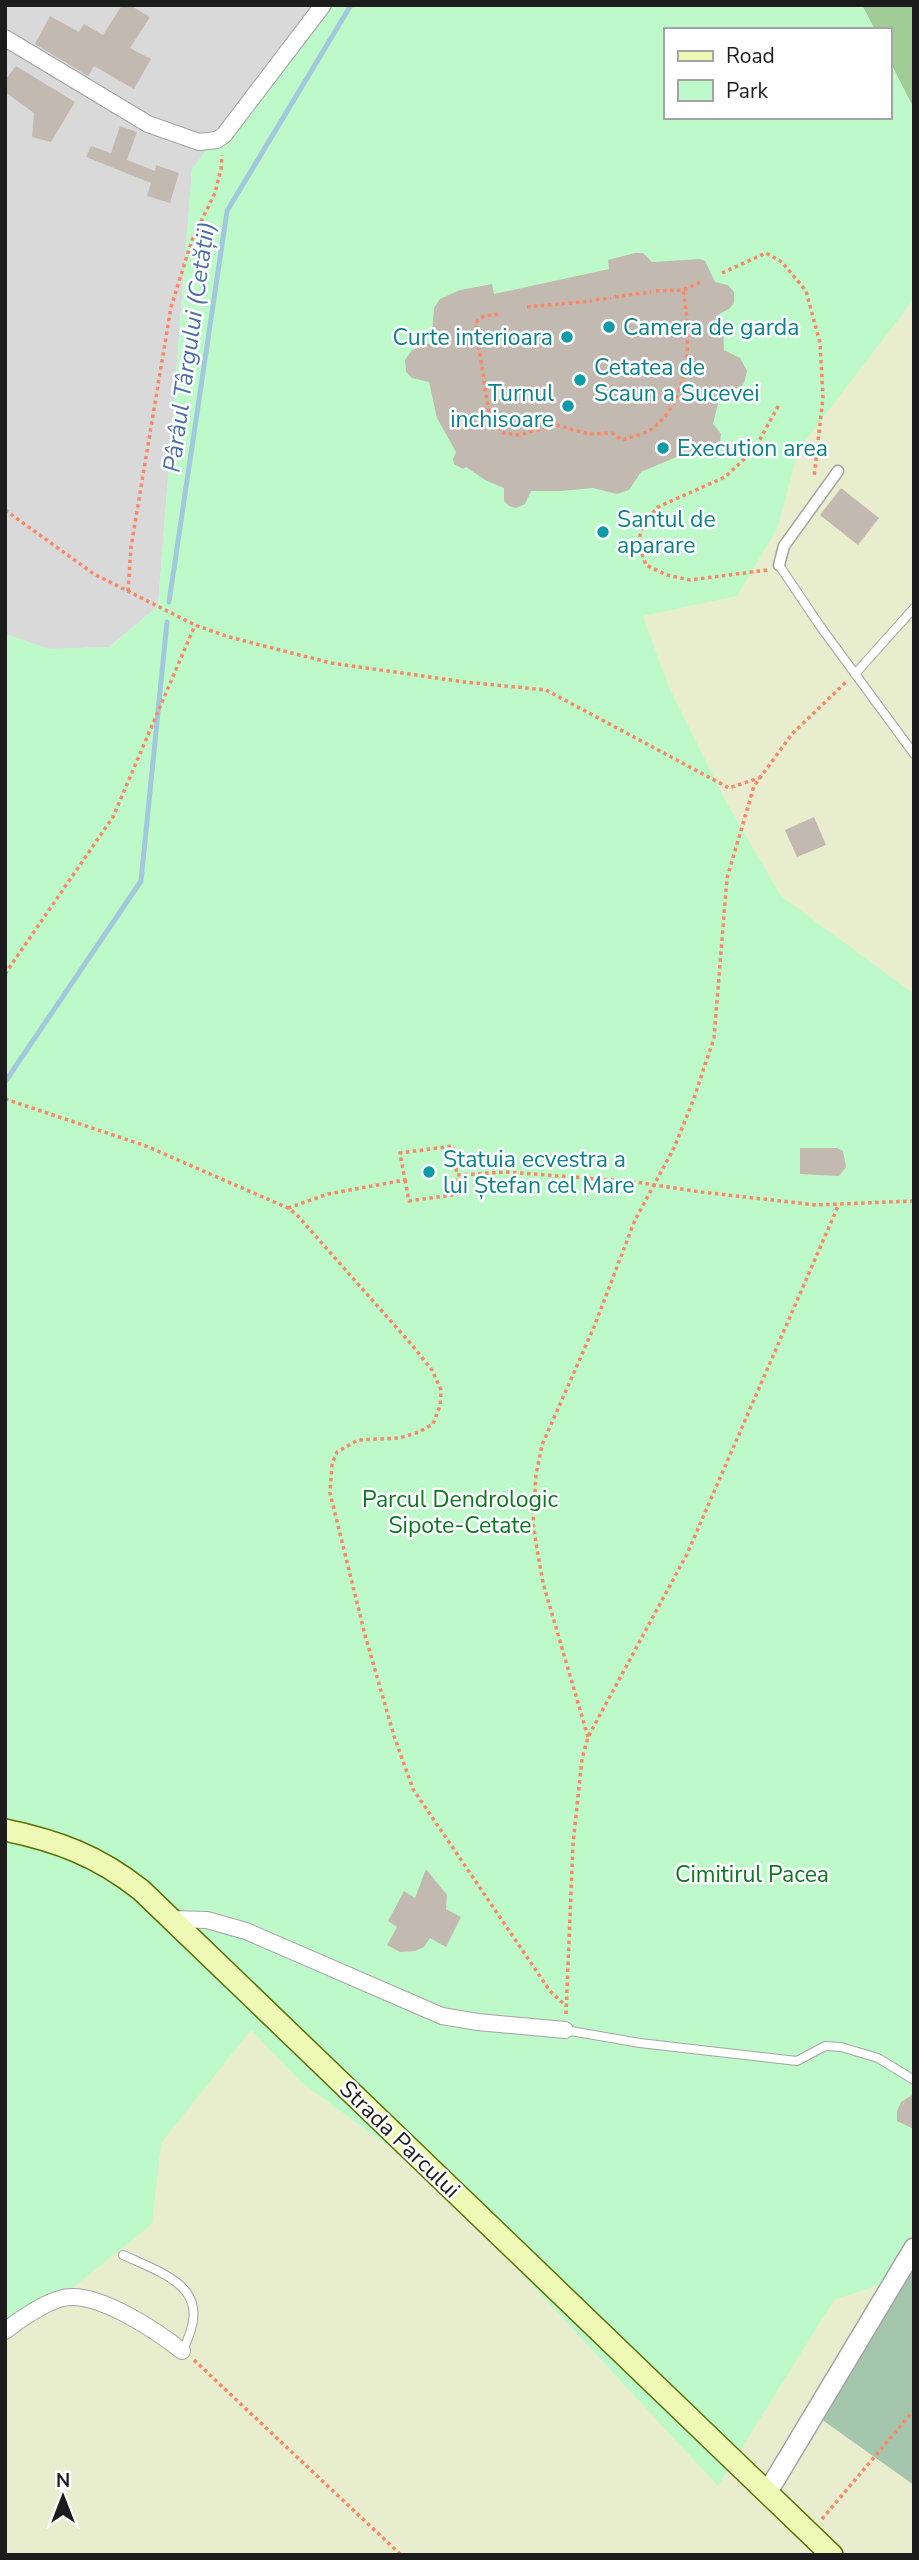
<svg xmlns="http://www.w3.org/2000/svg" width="919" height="2560" font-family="'Nunito Sans',sans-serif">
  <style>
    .residential { fill: #dad9d9 }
    .farmland { fill: #e7edcd }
    .forest { fill: #a0cd96 }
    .cemetery { fill: #a3c6ad }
    .park { fill: #bef9ca }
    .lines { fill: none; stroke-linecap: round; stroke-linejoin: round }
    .stream { stroke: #a2c8dc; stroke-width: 5 }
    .building { fill: #c2bab1 }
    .service-casing { stroke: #a3a3a3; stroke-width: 10 }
    .pedestrian-casing { stroke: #a3a3a3; stroke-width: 13 }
    .minor-casing { stroke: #a3a3a3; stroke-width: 18 }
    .tertiary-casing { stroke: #a3a3a3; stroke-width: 22 }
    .secondary-casing { stroke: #597105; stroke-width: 24 }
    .path { stroke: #f98868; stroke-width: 3.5; stroke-dasharray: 3.5 3.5; stroke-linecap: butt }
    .service { stroke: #fff; stroke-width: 8 }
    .pedestrian { stroke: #fff; stroke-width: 10 }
    .minor { stroke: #fff; stroke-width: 16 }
    .tertiary { stroke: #fff; stroke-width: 19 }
    .secondary { stroke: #edf9b5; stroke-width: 21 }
    .culture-dot { fill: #0f9aa8; stroke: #fff; stroke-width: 2.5 }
    .labels { text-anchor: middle; stroke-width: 5; stroke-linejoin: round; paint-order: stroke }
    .culture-label { font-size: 23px; fill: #0d838f; stroke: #fff; text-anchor: start }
    .park-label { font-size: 23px; fill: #0c7922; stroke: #fff }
    .street-label { font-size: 23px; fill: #1c1c1c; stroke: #fff }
    .water-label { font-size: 24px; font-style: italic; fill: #4a6fab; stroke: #fff }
  </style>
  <rect width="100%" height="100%" fill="#eeebe2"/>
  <polygon class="residential" points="5,5 322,5 192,170 158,606 109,647 49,649 5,634"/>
  <g class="farmland">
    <polygon points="914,299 914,994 781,896 728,805 668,685 643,616 737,596 777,529 799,449"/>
    <polygon points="251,2030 301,2082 436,2181 718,2485 834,2300 914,2273 914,2555 5,2555 5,2338"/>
  </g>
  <polygon class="forest" points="862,5 914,5 914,109 889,60 889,30 875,30"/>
  <polygon class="cemetery" points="914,2248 914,2485 814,2414"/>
  <polygon class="park" points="322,5 862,5 875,30 665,30 665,117 889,117 889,60 914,109 914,299 799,449 777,529 737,596 643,616 668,685 728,805 781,896 914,994 914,2273 834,2300 718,2486 436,2181 301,2082 251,2030 161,2143 152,2224 61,2297 5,2338 5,634 49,649 109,647 158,606 192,169 252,88"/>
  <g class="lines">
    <g class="stream">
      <polyline points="169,602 227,211 351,5"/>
      <polyline points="5,1082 141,881 167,622"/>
    </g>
  </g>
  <g class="building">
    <polygon points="122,5 130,5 150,17 130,48 151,59 134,89 94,66 88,76 35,44 50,16 79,32 84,24 103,35"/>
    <polygon points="16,66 75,102 51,142 32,137 34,113 5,92 5,80"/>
    <polygon points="120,126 137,132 127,160 155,171 156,165 179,173 170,203 147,196 151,183 86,157 91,146 111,153"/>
    <polygon points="635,253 643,253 652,262 700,259 705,261 715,282 728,285 734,292 734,303 729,309 719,314 723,324 724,350 740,358 747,371 744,383 740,388 721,391 713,424 721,434 720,444 711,455 697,456 688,452 641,472 629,490 617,494 593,488 561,491 531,491 525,504 516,508 509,506 504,501 504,488 485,480 466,467 463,469 454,464 453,459 456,452 437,418 429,382 412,378 406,372 405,360 412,350 431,343 434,308 440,299 460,290 492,284 494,294 609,269 608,260"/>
    <polygon points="841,488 879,518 858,545 820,515"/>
    <polygon points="814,817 826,845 797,857 785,830"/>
    <polygon points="800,1148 837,1148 843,1151 846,1167 839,1176 800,1174"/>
    <polygon points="426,1869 447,1895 446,1909 461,1917 446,1947 430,1938 424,1947 415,1951 400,1952 387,1945 397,1927 388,1921 404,1891 415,1898"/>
    <polygon points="914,2094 914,2129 897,2121 897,2111 901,2102"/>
  </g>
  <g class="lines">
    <g class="service-casing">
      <g id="service">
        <polyline points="779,565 820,626 914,754"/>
        <polyline points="855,674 914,608"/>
        <polyline points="565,2030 640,2043 797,2061 825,2046 841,2047 878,2058 914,2080"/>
        <path d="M123 2255C172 2277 215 2290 182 2351"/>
      </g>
    </g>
    <g class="pedestrian-casing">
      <polyline id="pedestrian" points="779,565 784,546 838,471"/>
    </g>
    <g class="minor-casing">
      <g id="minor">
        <polyline points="5,38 148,124 199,142 217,140 224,135 323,5"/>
        <polyline points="171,1919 207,1920 246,1931 442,2016 478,2022 565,2030"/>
        <path d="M5 2331C20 2319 52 2297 71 2297 104 2296 157 2331 182 2351"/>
      </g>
    </g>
    <g class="tertiary-casing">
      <polyline id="tertiary" points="767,2493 914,2248"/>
    </g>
    <g class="secondary-casing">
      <path id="secondary" d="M5 1830C58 1841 98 1856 141 1890L832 2555"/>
    </g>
    <g class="path">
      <polyline points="722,273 766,253 782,262 806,291 820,343 823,397 814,477"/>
      <polyline points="656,291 683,290 703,281"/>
      <polyline points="615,297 651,292"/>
      <polyline points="596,300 611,298"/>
      <polyline points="527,307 592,301"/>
      <path d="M498 314 484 316 475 323 489 413 503 433 518 435 556 425 589 434 612 433 622 440C631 437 645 434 653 428 692 397 691 334 683 290"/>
      <polyline points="5,510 94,574 195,625 229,637 331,663 465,682 546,690 729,788 759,778"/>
      <polyline points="767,570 690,580 667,575 646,565 638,543 643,524 658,507 725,477 754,450 780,403"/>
      <polyline points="128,591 131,547 171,307 192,240 215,193 221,169 222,155"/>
      <polyline points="5,974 113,817 195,625"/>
      <polyline points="5,1099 146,1146 288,1208 297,1215 412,1345 432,1370 441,1390 440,1406 433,1424 419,1432 399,1438 358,1440 337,1452 332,1464 330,1493 365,1635 394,1736 413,1789 550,1991 566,2006"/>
      <polyline points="405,1180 409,1201 459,1194 457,1175"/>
      <polyline points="288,1208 328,1194 405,1180 400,1153 453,1146 457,1175 506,1172 573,1177 635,1182 701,1192 816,1205 914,1201"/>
      <polyline points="588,1737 543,1583 537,1549 533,1524 536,1475 542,1445 594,1327 635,1220 674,1148 693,1101 714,1038 727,878 754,786 792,734 846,682"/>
      <polyline points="566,2014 573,1844 582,1759 588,1737 687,1554 839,1204"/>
      <polyline points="194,2360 401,2555"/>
      <polyline points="822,2519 914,2410"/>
    </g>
    <use href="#service" class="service"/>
    <use href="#pedestrian" class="pedestrian"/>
    <use href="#minor" class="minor"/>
    <use href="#tertiary" class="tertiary"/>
    <use href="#secondary" class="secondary"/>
  </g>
  <g class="culture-dot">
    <circle cx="609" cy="327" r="7"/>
    <circle cx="567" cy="337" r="7"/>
    <circle cx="580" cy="380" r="7"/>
    <circle cx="568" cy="406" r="7"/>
    <circle cx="663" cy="448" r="7"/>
    <circle cx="603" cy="532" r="7"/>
    <circle cx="429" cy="1172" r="7"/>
  </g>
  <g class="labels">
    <g class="culture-label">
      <text x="623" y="335">Camera de garda</text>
      <text x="553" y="345" text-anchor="end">Curte interioara</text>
      <text x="594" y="375">Cetatea de<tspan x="594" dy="26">Scaun a Sucevei</tspan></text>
      <text x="554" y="401" text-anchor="end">Turnul<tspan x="554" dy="26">inchisoare</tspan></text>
      <text x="677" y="456">Execution area</text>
      <text x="617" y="527">Santul de<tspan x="617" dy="26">aparare</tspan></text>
      <text x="443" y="1167">Statuia ecvestra a<tspan x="443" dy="26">lui Ștefan cel Mare</tspan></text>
    </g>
    <g class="park-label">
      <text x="460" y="1507">Parcul Dendrologic<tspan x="460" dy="26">Sipote-Cetate</tspan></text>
      <text x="752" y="1882">Cimitirul Pacea</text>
    </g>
    <g class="street-label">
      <text transform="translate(400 2139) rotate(44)" y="8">Strada Parcului</text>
    </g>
    <g class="water-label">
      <text transform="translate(189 347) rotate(-82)" y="8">Pârâul Târgului (Cetății)</text>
    </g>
  </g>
  <rect width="919" height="2560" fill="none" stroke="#1c1c1c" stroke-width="14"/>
  <rect x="664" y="28" width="228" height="91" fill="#ffffff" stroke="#a4a4a4" stroke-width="2"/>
  <rect x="678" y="51" width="35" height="10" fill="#edf9b5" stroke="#a4a4a4" stroke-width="2"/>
  <text x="726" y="63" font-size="21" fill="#1c1c1c">Road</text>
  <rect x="678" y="80" width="35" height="21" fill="#bef9ca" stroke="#a4a4a4" stroke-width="2"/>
  <text x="726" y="98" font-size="21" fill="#1c1c1c">Park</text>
  <g transform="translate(63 2497)" stroke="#ffffff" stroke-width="5" paint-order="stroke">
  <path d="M0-5L12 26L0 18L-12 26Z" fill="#1c1c1c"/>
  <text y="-10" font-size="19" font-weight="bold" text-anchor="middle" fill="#1c1c1c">N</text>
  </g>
</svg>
